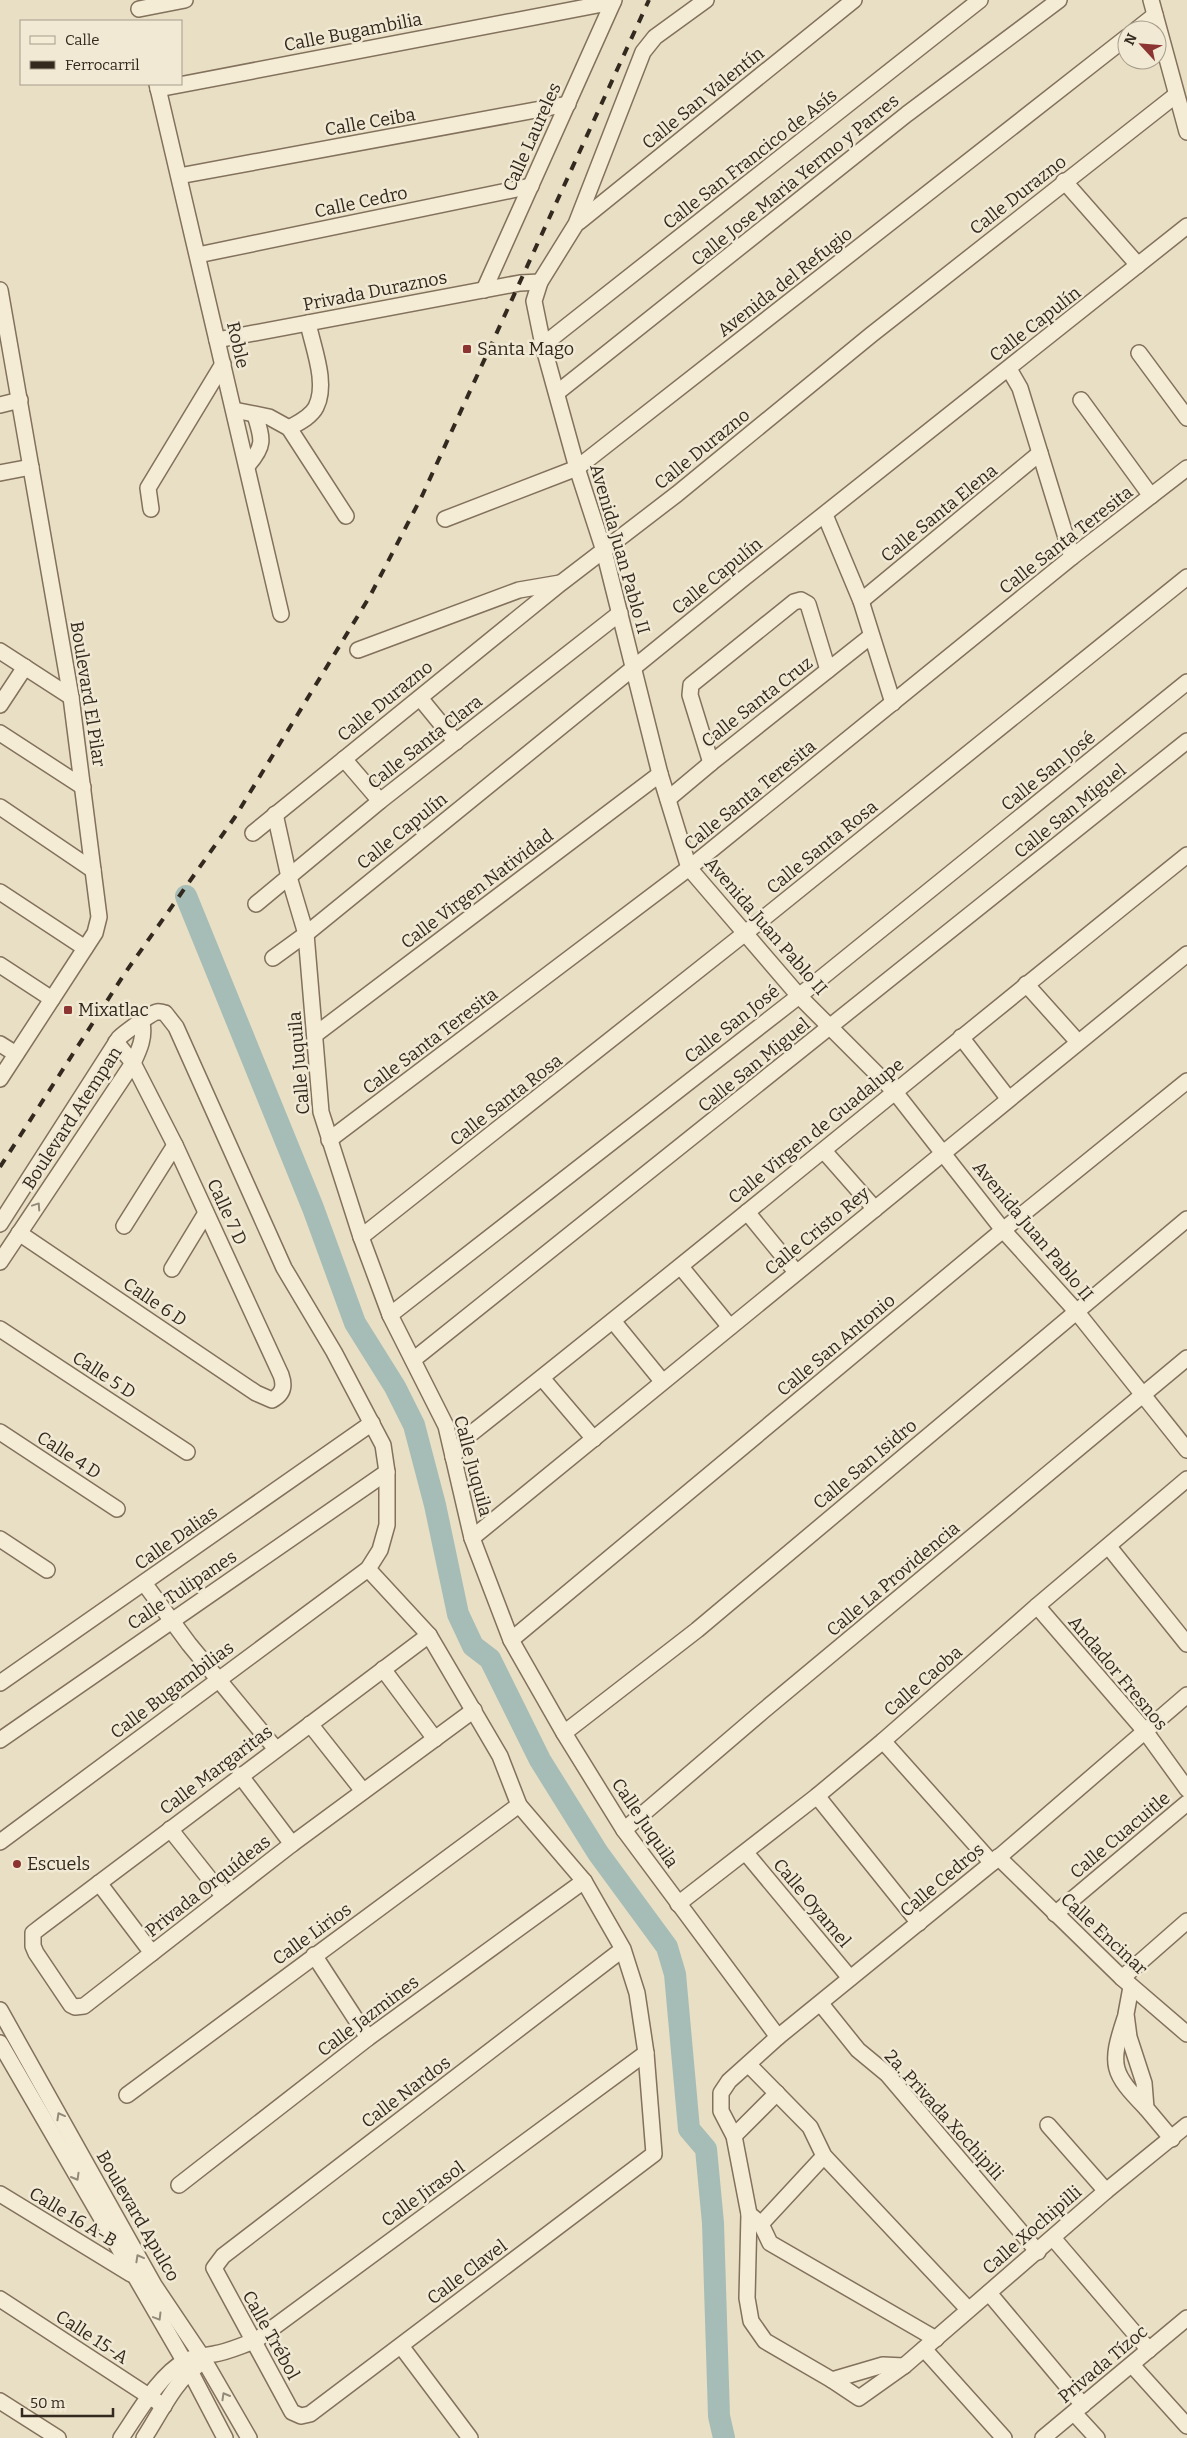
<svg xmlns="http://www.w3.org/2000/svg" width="1187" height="2438" font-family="Bitter,serif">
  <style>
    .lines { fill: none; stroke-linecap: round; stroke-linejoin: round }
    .river { stroke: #a5bdb6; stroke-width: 22 }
    .minor-casing { stroke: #82715c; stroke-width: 18 }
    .minor { stroke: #f5ecd6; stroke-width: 15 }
    .rail { stroke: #33291f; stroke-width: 4; stroke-dasharray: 9 9; stroke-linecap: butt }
    .oneway { stroke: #948a7a }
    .poi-dot { fill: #8b3432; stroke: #f1e9d3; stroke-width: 2 }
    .labels { text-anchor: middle; stroke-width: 5; stroke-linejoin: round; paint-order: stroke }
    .street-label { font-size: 18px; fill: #33291f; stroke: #f1e9d3 }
    .poi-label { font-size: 18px; fill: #33291f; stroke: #f1e9d3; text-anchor: start }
  </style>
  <rect width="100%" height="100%" fill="#e9dfc4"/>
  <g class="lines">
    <polyline class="river" points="186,896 313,1208 355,1323 395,1387 414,1425 435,1505 458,1614 473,1646 490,1659 540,1760 598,1853 667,1947 675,1974 689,2129 706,2149 713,2223 719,2416 724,2438"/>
    <g class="minor-casing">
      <g id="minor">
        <polyline points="706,0 655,37 643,52 576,224 540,282 534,301 543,345 577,468 604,551 660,774 689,868 799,996 895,1092 1003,1230 1076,1311 1187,1450"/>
        <polyline points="1151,0 1187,132"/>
        <polyline points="139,9 185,0"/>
        <polyline points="1136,30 1155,15"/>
        <polyline points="157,84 281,614"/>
        <polyline points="158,89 613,2"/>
        <polyline points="179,176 568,104"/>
        <polyline points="1064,181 1138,265"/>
        <polyline points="579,222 854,0"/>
        <polyline points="198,255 531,186"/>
        <polyline points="0,290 71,697 99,917 95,933 0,1079"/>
        <polyline points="484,290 614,0"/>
        <polyline points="217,340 520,283 540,282"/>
        <polyline points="543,345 980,0"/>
        <polyline points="1139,353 1187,418"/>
        <polyline points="1009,369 1020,388 1072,557"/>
        <polyline points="558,392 907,114 1059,0"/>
        <polyline points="1081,400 1151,496"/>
        <polyline points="0,405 20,400"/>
        <polyline points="234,410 269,417 289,428 346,516"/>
        <path d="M289 428C298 423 311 417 316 407 328 383 313 348 308 323"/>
        <path d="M247 466C265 446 263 440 255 415"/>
        <polyline points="0,473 31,467"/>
        <polyline points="151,509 148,488 223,364"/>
        <polyline points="825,515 861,601 893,703"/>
        <polyline points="445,519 577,468 1127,37"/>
        <polyline points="861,601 1040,453"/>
        <polyline points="358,650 519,590 560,583"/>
        <polyline points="0,651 71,697"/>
        <polyline points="420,698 456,742"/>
        <polyline points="0,705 25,667"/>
        <polyline points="0,733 83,787"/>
        <polyline points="344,759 380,801"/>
        <polyline points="711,763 690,695 691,685 794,602 801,600 808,604 828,670"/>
        <polyline points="668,799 711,763 871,636"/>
        <polyline points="0,807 93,870"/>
        <polyline points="275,814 289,877 306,934 321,1112 361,1237 390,1315 446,1426 472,1538 511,1640 564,1733 624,1830 778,2037"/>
        <polyline points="253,833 561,583 677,494 871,335 1176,95"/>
        <polyline points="0,892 85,948"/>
        <polyline points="256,904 380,801 620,613"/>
        <polyline points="273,958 306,934 744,578 1187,226"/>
        <polyline points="0,965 52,999"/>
        <polyline points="1026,984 1078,1042"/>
        <polyline points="316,1034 660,774"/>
        <polyline points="961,1037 1008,1098"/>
        <polyline points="0,1044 16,1054"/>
        <polyline points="329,1140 689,868 1072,557 1187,468"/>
        <polyline points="824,1151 875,1209"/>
        <polyline points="747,1212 796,1272"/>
        <path d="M0 1224 119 1038C123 1034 152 1012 157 1012 158 1011 164 1013 165 1013L176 1027 284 1268 334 1352 383 1445 387 1472V1525L380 1550 368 1569 0 1842"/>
        <polyline points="124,1226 175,1145"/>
        <path d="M19 1233 256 1393 272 1400C283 1394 285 1386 281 1375L175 1145 133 1063 116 1042"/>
        <polyline points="361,1237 744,934 1187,577"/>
        <path d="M0 1262 133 1063C139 1050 145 1038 142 1023"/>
        <polyline points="681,1267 730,1327"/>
        <polyline points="172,1269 206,1213"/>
        <polyline points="390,1315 799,996 1187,682"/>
        <polyline points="613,1321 662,1381"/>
        <polyline points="0,1329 187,1452"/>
        <polyline points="413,1360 1187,741"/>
        <polyline points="542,1378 594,1439"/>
        <polyline points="0,1432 117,1509"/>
        <path d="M453 1457 468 1436C710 1245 947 1048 1187 855"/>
        <polyline points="472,1538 1187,954"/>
        <polyline points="0,1539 47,1570"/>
        <polyline points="1109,1547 1187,1644"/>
        <polyline points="368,1569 429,1635 500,1756 519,1805 584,1881 623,1949 637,1993 646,2053 654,2154 310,2414 301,2416 292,2412 214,2268 223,2256 623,1949"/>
        <polyline points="144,1583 189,1644 275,1748"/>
        <polyline points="1037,1606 1145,1731 1187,1789"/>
        <polyline points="429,1635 42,1926 33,1933 33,1946 36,1953 71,2005 75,2007 84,2006 292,1844 474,1710"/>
        <polyline points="511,1640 1003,1230 1187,1081"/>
        <polyline points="383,1669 435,1739"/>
        <polyline points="0,1683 372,1423"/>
        <polyline points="310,1724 363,1791"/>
        <polyline points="564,1733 697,1630 1187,1219"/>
        <polyline points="0,1740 387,1472"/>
        <polyline points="883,1741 992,1863"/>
        <polyline points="240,1775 292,1844"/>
        <polyline points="817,1796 919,1923"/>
        <polyline points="170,1829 224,1897"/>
        <polyline points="624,1830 763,1711 1187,1358"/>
        <polyline points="746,1853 850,1978"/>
        <polyline points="998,1857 1122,1978 1187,2034"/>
        <polyline points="99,1883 152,1953"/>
        <polyline points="678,1904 817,1796 883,1741 1037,1606 1187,1479"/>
        <polyline points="1055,1914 1187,1803"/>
        <polyline points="314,1955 368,2038"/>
        <polyline points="1122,1978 1187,1921"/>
        <polyline points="1131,1987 1126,2014 1129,2037 1144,2083 1146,2108 1172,2139"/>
        <polyline points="821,2004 858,2050 887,2074 1038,2252"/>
        <polyline points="0,2010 154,2285 201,2355 249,2438"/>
        <path d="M1125 2018C1109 2066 1112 2073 1146 2108"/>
        <polyline points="0,2043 190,2371 225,2438"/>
        <polyline points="749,2065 810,2127 824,2156 968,2309"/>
        <polyline points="127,2095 519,1805"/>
        <polyline points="1048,2125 1106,2191"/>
        <polyline points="734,2136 777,2093"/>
        <polyline points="179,2185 368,2038 584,1881"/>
        <polyline points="0,2194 131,2274"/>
        <polyline points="749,2214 761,2224 770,2243 936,2339"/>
        <polyline points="761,2224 824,2156"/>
        <polyline points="1053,2238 1149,2350"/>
        <polyline points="989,2293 1083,2405"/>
        <polyline points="0,2299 164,2406"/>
        <polyline points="401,2346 470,2438"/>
        <polyline points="924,2349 1004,2438"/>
        <polyline points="1132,2365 1187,2426"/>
        <polyline points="904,2366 883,2365 832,2380 765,2341 751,2321 747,2298 749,2214 734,2136 721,2111 721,2093 729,2081 778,2037 992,1863 1187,1695"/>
        <polyline points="832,2380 859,2398 904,2366 1106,2191 1187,2125"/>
        <polyline points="0,2401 58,2438"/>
        <polyline points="1074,2413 1097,2438"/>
        <path d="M121 2438C137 2415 159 2375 185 2361 194 2356 204 2356 214 2354 228 2352 242 2345 255 2341L646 2053"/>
        <path d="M144 2438C158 2417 176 2379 197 2366"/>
        <polyline points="1043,2438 1187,2318"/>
      </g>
    </g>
    <use href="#minor" class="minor"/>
    <polyline class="rail" points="0,1167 125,973 235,817 370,596 422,496 649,0"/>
  </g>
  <defs><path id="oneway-chevron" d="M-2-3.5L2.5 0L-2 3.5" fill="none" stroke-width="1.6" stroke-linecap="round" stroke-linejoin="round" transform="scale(1.25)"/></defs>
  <g class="oneway">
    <use href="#oneway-chevron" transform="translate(37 1206) rotate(-56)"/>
    <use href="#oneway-chevron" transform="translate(60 2116) rotate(-119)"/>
    <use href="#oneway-chevron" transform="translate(76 2177) rotate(60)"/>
    <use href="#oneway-chevron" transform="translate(139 2258) rotate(-119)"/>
    <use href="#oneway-chevron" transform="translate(158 2317) rotate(59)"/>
    <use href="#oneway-chevron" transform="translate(225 2396) rotate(-120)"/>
  </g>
  <g class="poi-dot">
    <rect x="462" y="344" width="10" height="10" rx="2.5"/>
    <rect x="63" y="1005" width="10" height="10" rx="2.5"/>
    <circle cx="17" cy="1864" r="5"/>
  </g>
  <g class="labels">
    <g class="street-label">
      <text transform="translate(353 32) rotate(-11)" y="6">Calle Bugambilia</text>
      <text transform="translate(703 98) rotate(-39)" y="6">Calle San Valentín</text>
      <text transform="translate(370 122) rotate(-10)" y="6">Calle Ceiba</text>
      <text transform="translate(532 137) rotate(-66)" y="6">Calle Laureles</text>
      <text transform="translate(750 159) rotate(-38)" y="6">Calle San Francico de Asís</text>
      <text transform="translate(795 180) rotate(-39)" y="6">Calle Jose Maria Yermo y Parres</text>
      <text transform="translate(1018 195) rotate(-38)" y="6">Calle Durazno</text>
      <text transform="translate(361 202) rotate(-12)" y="6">Calle Cedro</text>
      <text transform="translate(785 282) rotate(-38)" y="6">Avenida del Refugio</text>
      <text transform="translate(375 291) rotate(-11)" y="6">Privada Duraznos</text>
      <text transform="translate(1035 324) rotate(-38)" y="6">Calle Capulín</text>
      <text transform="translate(238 345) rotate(77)" y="6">Roble</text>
      <text transform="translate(702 449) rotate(-39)" y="6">Calle Durazno</text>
      <text transform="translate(939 513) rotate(-39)" y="6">Calle Santa Elena</text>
      <text transform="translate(1066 540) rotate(-38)" y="6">Calle Santa Teresita</text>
      <text transform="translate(620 549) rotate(74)" y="6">Avenida Juan Pablo II</text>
      <text transform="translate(717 576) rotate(-39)" y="6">Calle Capulín</text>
      <text transform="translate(88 694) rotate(81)" y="6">Boulevard El Pilar</text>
      <text transform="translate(385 701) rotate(-39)" y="6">Calle Durazno</text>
      <text transform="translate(757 702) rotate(-38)" y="6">Calle Santa Cruz</text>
      <text transform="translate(425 742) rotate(-38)" y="6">Calle Santa Clara</text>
      <text transform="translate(1048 771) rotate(-39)" y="6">Calle San José</text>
      <text transform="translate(750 795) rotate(-39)" y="6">Calle Santa Teresita</text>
      <text transform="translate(1070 811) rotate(-39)" y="6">Calle San Miguel</text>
      <text transform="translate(402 831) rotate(-39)" y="6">Calle Capulín</text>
      <text transform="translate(822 847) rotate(-39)" y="6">Calle Santa Rosa</text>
      <text transform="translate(477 889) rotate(-37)" y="6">Calle Virgen Natividad</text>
      <text transform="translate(766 926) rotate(49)" y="6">Avenida Juan Pablo II</text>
      <text transform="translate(732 1024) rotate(-38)" y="6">Calle San José</text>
      <text transform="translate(430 1041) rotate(-37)" y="6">Calle Santa Teresita</text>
      <text transform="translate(299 1063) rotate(-95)" y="6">Calle Juquila</text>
      <text transform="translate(754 1065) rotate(-39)" y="6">Calle San Miguel</text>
      <text transform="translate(506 1100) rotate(-38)" y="6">Calle Santa Rosa</text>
      <text transform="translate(72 1118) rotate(-57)" y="6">Boulevard Atempan</text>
      <text transform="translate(816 1131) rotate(-39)" y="6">Calle Virgen de Guadalupe</text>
      <text transform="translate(227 1212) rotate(65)" y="6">Calle 7 D</text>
      <text transform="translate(817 1231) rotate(-39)" y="6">Calle Cristo Rey</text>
      <text transform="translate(1033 1231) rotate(50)" y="6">Avenida Juan Pablo II</text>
      <text transform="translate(155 1302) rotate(34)" y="6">Calle 6 D</text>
      <text transform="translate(836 1345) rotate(-40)" y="6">Calle San Antonio</text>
      <text transform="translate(104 1375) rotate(33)" y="6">Calle 5 D</text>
      <text transform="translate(69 1455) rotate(33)" y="6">Calle 4 D</text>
      <text transform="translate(865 1464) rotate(-40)" y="6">Calle San Isidro</text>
      <text transform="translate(473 1466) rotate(75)" y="6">Calle Juquila</text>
      <text transform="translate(176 1538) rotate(-35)" y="6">Calle Dalias</text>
      <text transform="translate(893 1579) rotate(-40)" y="6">Calle La Providencia</text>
      <text transform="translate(182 1590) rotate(-34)" y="6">Calle Tulipanes</text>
      <text transform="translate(1118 1673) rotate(50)" y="6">Andador Fresnos</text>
      <text transform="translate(923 1681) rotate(-41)" y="6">Calle Caoba</text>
      <text transform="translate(172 1690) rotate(-37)" y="6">Calle Bugambilias</text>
      <text transform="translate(216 1770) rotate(-37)" y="6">Calle Margaritas</text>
      <text transform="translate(645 1823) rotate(56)" y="6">Calle Juquila</text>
      <text transform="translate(1120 1835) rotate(-40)" y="6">Calle Cuacuitle</text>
      <text transform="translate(942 1880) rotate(-40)" y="6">Calle Cedros</text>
      <text transform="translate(208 1886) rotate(-38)" y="6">Privada Orquídeas</text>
      <text transform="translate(812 1903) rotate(50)" y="6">Calle Oyamel</text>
      <text transform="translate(312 1934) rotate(-36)" y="6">Calle Lirios</text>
      <text transform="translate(1104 1934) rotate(43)" y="6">Calle Encinar</text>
      <text transform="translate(368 2016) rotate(-37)" y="6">Calle Jazmines</text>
      <text transform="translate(406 2092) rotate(-37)" y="6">Calle Nardos</text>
      <text transform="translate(944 2115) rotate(48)" y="6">2a. Privada Xochipili</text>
      <text transform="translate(423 2194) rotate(-36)" y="6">Calle Jirasol</text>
      <text transform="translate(138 2216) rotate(60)" y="6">Boulevard Apulco</text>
      <text transform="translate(73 2217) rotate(31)" y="6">Calle 16 A-B</text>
      <text transform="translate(1032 2230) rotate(-41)" y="6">Calle Xochipilli</text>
      <text transform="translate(467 2272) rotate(-37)" y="6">Calle Clavel</text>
      <text transform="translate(271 2335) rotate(61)" y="6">Calle Trébol</text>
      <text transform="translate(92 2337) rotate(33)" y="6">Calle 15-A</text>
      <text transform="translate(1103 2364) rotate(-40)" y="6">Privada Tízoc</text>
    </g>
    <g class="poi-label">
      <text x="477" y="355">Santa Mago</text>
      <text x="78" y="1016">Mixatlac</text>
      <text x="27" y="1870">Escuels</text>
    </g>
  </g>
  <rect x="20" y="20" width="162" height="65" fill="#f1e9d3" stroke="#a59c8b"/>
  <rect x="30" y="36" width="25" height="8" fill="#f5ecd6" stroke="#a59c8b"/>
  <text x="65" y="45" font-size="15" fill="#33291f">Calle</text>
  <rect x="30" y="61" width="25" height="8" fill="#33291f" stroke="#a59c8b"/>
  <text x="65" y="70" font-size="15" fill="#33291f">Ferrocarril</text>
  <g transform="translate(1142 45) rotate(296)"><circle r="24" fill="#f1e9d3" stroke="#a59c8b"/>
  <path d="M0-4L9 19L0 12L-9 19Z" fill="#8b3432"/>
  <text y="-8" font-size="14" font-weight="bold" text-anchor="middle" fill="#33291f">N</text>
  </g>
  <path d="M22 2408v8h91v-8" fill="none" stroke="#33291f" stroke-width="2.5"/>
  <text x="30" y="2408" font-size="15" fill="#33291f" stroke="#f1e9d3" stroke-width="4" paint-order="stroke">50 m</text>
</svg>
